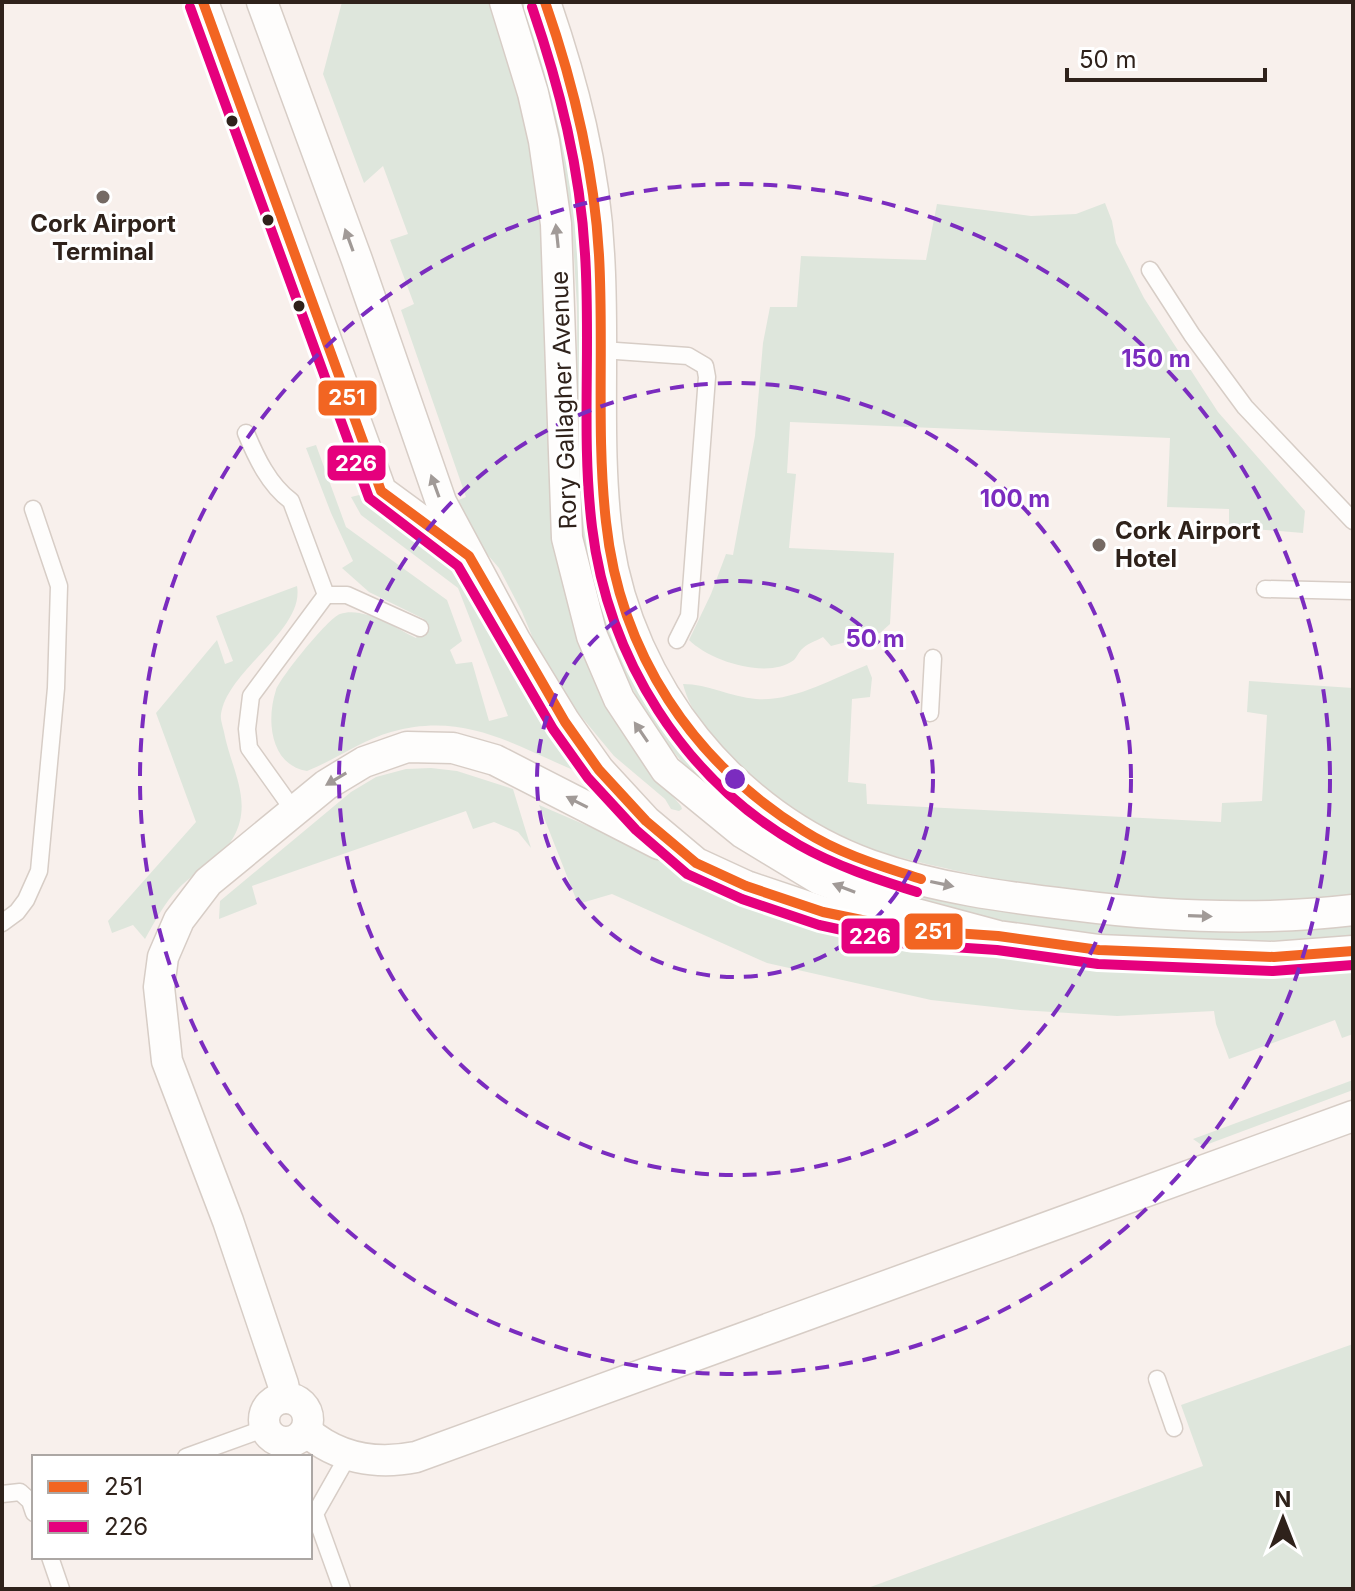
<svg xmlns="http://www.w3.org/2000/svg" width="1355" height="1591" font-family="Inter,sans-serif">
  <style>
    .green { fill: #dee6dc }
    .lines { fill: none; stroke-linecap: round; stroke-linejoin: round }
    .lane-casing { stroke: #d7cdc6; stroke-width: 19 }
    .street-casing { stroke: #d7cdc6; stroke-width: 33 }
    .lane { stroke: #fefdfc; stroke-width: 16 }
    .street { stroke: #fefdfc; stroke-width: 30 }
    .bus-1-casing { stroke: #fff; stroke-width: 16 }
    .bus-2-casing { stroke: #fff; stroke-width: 16 }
    .bus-1 { stroke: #f26522; stroke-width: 10 }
    .bus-2 { stroke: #e5007d; stroke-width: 10 }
    .oneway { fill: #a19a97 }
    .ring { fill: none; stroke: #7b2cbf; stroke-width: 4; stroke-dasharray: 14 10 }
    .bus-dot { fill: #2f221b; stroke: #fff; stroke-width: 3 }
    .poi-dot { fill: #756a64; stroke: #fff; stroke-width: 3 }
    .labels { text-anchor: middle; stroke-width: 6; stroke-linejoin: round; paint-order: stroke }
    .poi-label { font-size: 24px; font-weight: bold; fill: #2f221b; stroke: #fff }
    .street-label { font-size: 24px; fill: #2f221b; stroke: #fff }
    .centre { fill: #7b2cbf; stroke: #fff; stroke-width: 4 }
    .ring-label { font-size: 24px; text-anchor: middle; font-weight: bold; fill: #7b2cbf; stroke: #fff; stroke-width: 6; stroke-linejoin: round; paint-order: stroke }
    .line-badge { stroke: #fff; stroke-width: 3 }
    .badge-label { font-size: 22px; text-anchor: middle; font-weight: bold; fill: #fff }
  </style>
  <rect width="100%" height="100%" fill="#f8f0ec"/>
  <g class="green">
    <path d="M342 2H491C515 79 538 157 543 239 554 409 526 577 621 729 638 756 660 781 681 806L682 809 679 811 671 809 665 799 614 756 570 703 539 653 522 612 499 568 468 532 456 501 466 497 401 310 414 304 390 240 408 234 383 166 364 183 323 74Z"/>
    <polygon points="520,2 533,2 563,111 578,186 585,253 595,553 613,621 639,679 673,731 763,822 816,858 883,883 1270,930 1353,926 1353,940 1161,942 981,919 907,905 754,830 689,771 652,725 623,671 598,616 585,564 578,510 577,306 573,240 558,145 531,31"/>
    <path d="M1105 203 1112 221 1116 243 1144 298 1218 412 1305 511 1303 533 1229 527V509L1167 507 1170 438 790 422 787 473 796 474 789 548 894 553 890 624 880 633 831 646 823 637C816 641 806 644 801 650 798 653 797 657 794 660 768 680 710 661 689 640L711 594 726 554 733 555 755 436 763 343 770 307H797L801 256 926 260 937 204 1031 216 1076 214Z"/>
    <path d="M316 445 346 527 447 600 462 641 450 650 456 664 472 662 489 721 508 716 458 588 361 515 351 497 363 494 461 569 546 722 585 775C518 748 467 710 391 732 362 740 335 760 307 771 270 765 266 720 276 690 280 678 328 618 340 614 364 606 395 628 416 638L424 619 369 592 342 568 353 561 331 513 306 448Z"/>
    <path d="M297 586C305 630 228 669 221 714 220 719 223 727 224 732 231 769 254 802 233 838 221 859 196 871 179 888 165 902 155 921 145 939L133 925 112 933 108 921 196 822 156 713 217 640 225 664 233 661 216 616Z"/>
    <path d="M867 665 872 678 870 697 852 699 848 782 866 784 867 804 1221 822 1222 803 1262 801 1267 715 1247 712 1249 681 1353 688V894C1225 917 1088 899 962 872 919 862 875 854 835 834 805 819 776 796 751 775 723 752 692 720 683 684 708 684 731 697 756 699 793 702 834 678 867 665Z"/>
    <polygon points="431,768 457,771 513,789 531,848 518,832 494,822 473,829 466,811 252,886 257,904 219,919 220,901 351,792 376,777 406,769"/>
    <polygon points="539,805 737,890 858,930 1085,963 1192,970 1297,970 1353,967 1353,1034 1342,1038 1335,1020 1229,1059 1216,1024 1214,1011 1117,1016 1020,1010 931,1000 767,963 612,894 578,904"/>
    <polygon points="1353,1080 1353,1090 1203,1146 1193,1139"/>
    <polygon points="1353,1344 1353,1589 865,1589 1203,1466 1181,1405"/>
  </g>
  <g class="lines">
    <g class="lane-casing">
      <g id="lane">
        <polyline points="1150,270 1192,335 1245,407 1353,521"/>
        <polyline points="602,350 688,356 705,366 707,377 689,616 677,640"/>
        <path d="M246 433C256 457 269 485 291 501L326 595 251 696 247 729 249 748 294 811"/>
        <polyline points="1265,589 1353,591"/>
        <polyline points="326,595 347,595 420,628"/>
        <polyline points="930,713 933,658"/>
        <polyline points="2,923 17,912 26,900 39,871 56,688 59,586 33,509"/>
        <polyline points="1157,1379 1174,1428"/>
        <polyline points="186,1457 266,1428"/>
        <polyline points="2,1494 20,1492 30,1501 34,1513"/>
        <polyline points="50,1557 61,1589"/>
        <polyline points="342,1589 315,1514 349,1454"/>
      </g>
    </g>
    <g class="street-casing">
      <g id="street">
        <polyline points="203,2 381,491 464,552"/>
        <polyline points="262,2 357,260 441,502 515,640 565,722 599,770 646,821 696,863 746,886 823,912 917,930"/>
        <polyline points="505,2 533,93 544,141 556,224 567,538 592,636 619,699 666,770 743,833 819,879 901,910 998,936 1099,950 1190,954 1274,957 1353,951"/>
        <path d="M545 2C573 83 595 167 599 254 605 349 595 447 608 542 630 687 732 815 870 865 935 888 1005 897 1073 905 1166 917 1260 921 1353 910"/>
        <circle cx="286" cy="1420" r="22"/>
        <polyline points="286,1398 283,1384 228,1221 167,1061 159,987 163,957 179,920 208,882 326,785 364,762 407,747 453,748 495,760 659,844"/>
        <path d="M306 1431C337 1458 376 1465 416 1457L1353 1116"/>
      </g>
    </g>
    <use href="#lane" class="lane"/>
    <use href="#street" class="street"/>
    <g class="bus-1-casing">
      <g id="bus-1">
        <polyline points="203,2 381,491 469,556 565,722 599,770 646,821 696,863 746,886 823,912 910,930 998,936 1099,950 1274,957 1353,951"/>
        <path d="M545 2C574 85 594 167 599 255 604 344 596 433 606 522 620 653 692 762 804 831 840 854 881 866 921 879"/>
      </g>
    </g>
    <g class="bus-2-casing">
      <g id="bus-2">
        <polyline points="190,7 369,498 458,566 553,729 588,778 636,830 687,874 742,899 819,925 907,944 997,950 1098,964 1273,971 1353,965"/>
        <path d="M532 7C560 88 580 168 585 254 591 345 581 437 592 527 608 658 683 779 799 845 836 866 876 879 917 892"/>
      </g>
    </g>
    <use href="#bus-1" class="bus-1"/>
    <use href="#bus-2" class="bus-2"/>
  </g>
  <defs><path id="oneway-solid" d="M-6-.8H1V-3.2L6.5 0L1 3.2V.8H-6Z" transform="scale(2)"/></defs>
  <g class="oneway">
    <use href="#oneway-solid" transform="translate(557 236) rotate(-96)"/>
    <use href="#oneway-solid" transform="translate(349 240) rotate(-110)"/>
    <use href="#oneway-solid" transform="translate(435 486) rotate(-110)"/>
    <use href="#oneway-solid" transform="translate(641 732) rotate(-124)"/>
    <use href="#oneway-solid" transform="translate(336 779) rotate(149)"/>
    <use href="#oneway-solid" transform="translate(577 802) rotate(-153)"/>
    <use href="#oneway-solid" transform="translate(942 884) rotate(12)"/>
    <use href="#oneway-solid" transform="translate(844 888) rotate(-159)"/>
    <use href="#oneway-solid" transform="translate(1200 916) rotate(2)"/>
  </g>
  <g class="ring">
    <circle cx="735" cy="779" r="198"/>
    <circle cx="735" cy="779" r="396"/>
    <circle cx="735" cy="779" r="595"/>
  </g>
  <g class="bus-dot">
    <circle cx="232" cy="121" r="7"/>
    <circle cx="268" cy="220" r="7"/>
    <circle cx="299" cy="306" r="7"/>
  </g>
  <g class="poi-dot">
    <circle cx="103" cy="197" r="8"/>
    <circle cx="1099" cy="545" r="8"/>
  </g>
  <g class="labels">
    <g class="poi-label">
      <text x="103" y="232">Cork Airport<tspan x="103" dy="28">Terminal</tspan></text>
      <text x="1115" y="539" text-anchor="start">Cork Airport<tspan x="1115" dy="28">Hotel</tspan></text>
    </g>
    <g class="street-label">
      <text transform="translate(564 400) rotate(-92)" y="8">Rory Gallagher Avenue</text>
    </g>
  </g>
  <circle cx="735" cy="779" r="12" class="centre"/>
  <g class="ring-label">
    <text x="1156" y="367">150 m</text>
    <text x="1015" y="507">100 m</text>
    <text x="875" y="647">50 m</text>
  </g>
  <g class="line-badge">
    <rect x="317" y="379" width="61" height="38" rx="8" fill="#f26522"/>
    <rect x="326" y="444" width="61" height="38" rx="8" fill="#e5007d"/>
    <rect x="903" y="912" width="61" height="39" rx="8" fill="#f26522"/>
    <rect x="840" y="917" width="61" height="38" rx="8" fill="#e5007d"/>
  </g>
  <g class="badge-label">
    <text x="347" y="405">251</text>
    <text x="356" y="471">226</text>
    <text x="933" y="939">251</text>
    <text x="870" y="944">226</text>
  </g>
  <rect width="1355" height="1591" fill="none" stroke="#2f221b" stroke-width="8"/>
  <rect x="32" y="1455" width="280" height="104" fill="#ffffff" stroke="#aca7a4" stroke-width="2"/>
  <rect x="48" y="1481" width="40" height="12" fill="#f26522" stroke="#aca7a4" stroke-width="2"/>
  <text x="104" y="1495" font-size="24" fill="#2f221b">251</text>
  <rect x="48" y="1521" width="40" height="12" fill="#e5007d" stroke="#aca7a4" stroke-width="2"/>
  <text x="104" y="1535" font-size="24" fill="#2f221b">226</text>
  <g transform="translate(1283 1519)" stroke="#ffffff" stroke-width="6" paint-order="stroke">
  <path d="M0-6L14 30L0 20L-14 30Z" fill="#2f221b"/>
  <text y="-12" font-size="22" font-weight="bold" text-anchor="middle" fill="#2f221b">N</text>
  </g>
  <path d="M1067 68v12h198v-12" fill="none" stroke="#2f221b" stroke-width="4"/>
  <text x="1079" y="68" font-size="24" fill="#2f221b" stroke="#ffffff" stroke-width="6" paint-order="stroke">50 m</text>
</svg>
